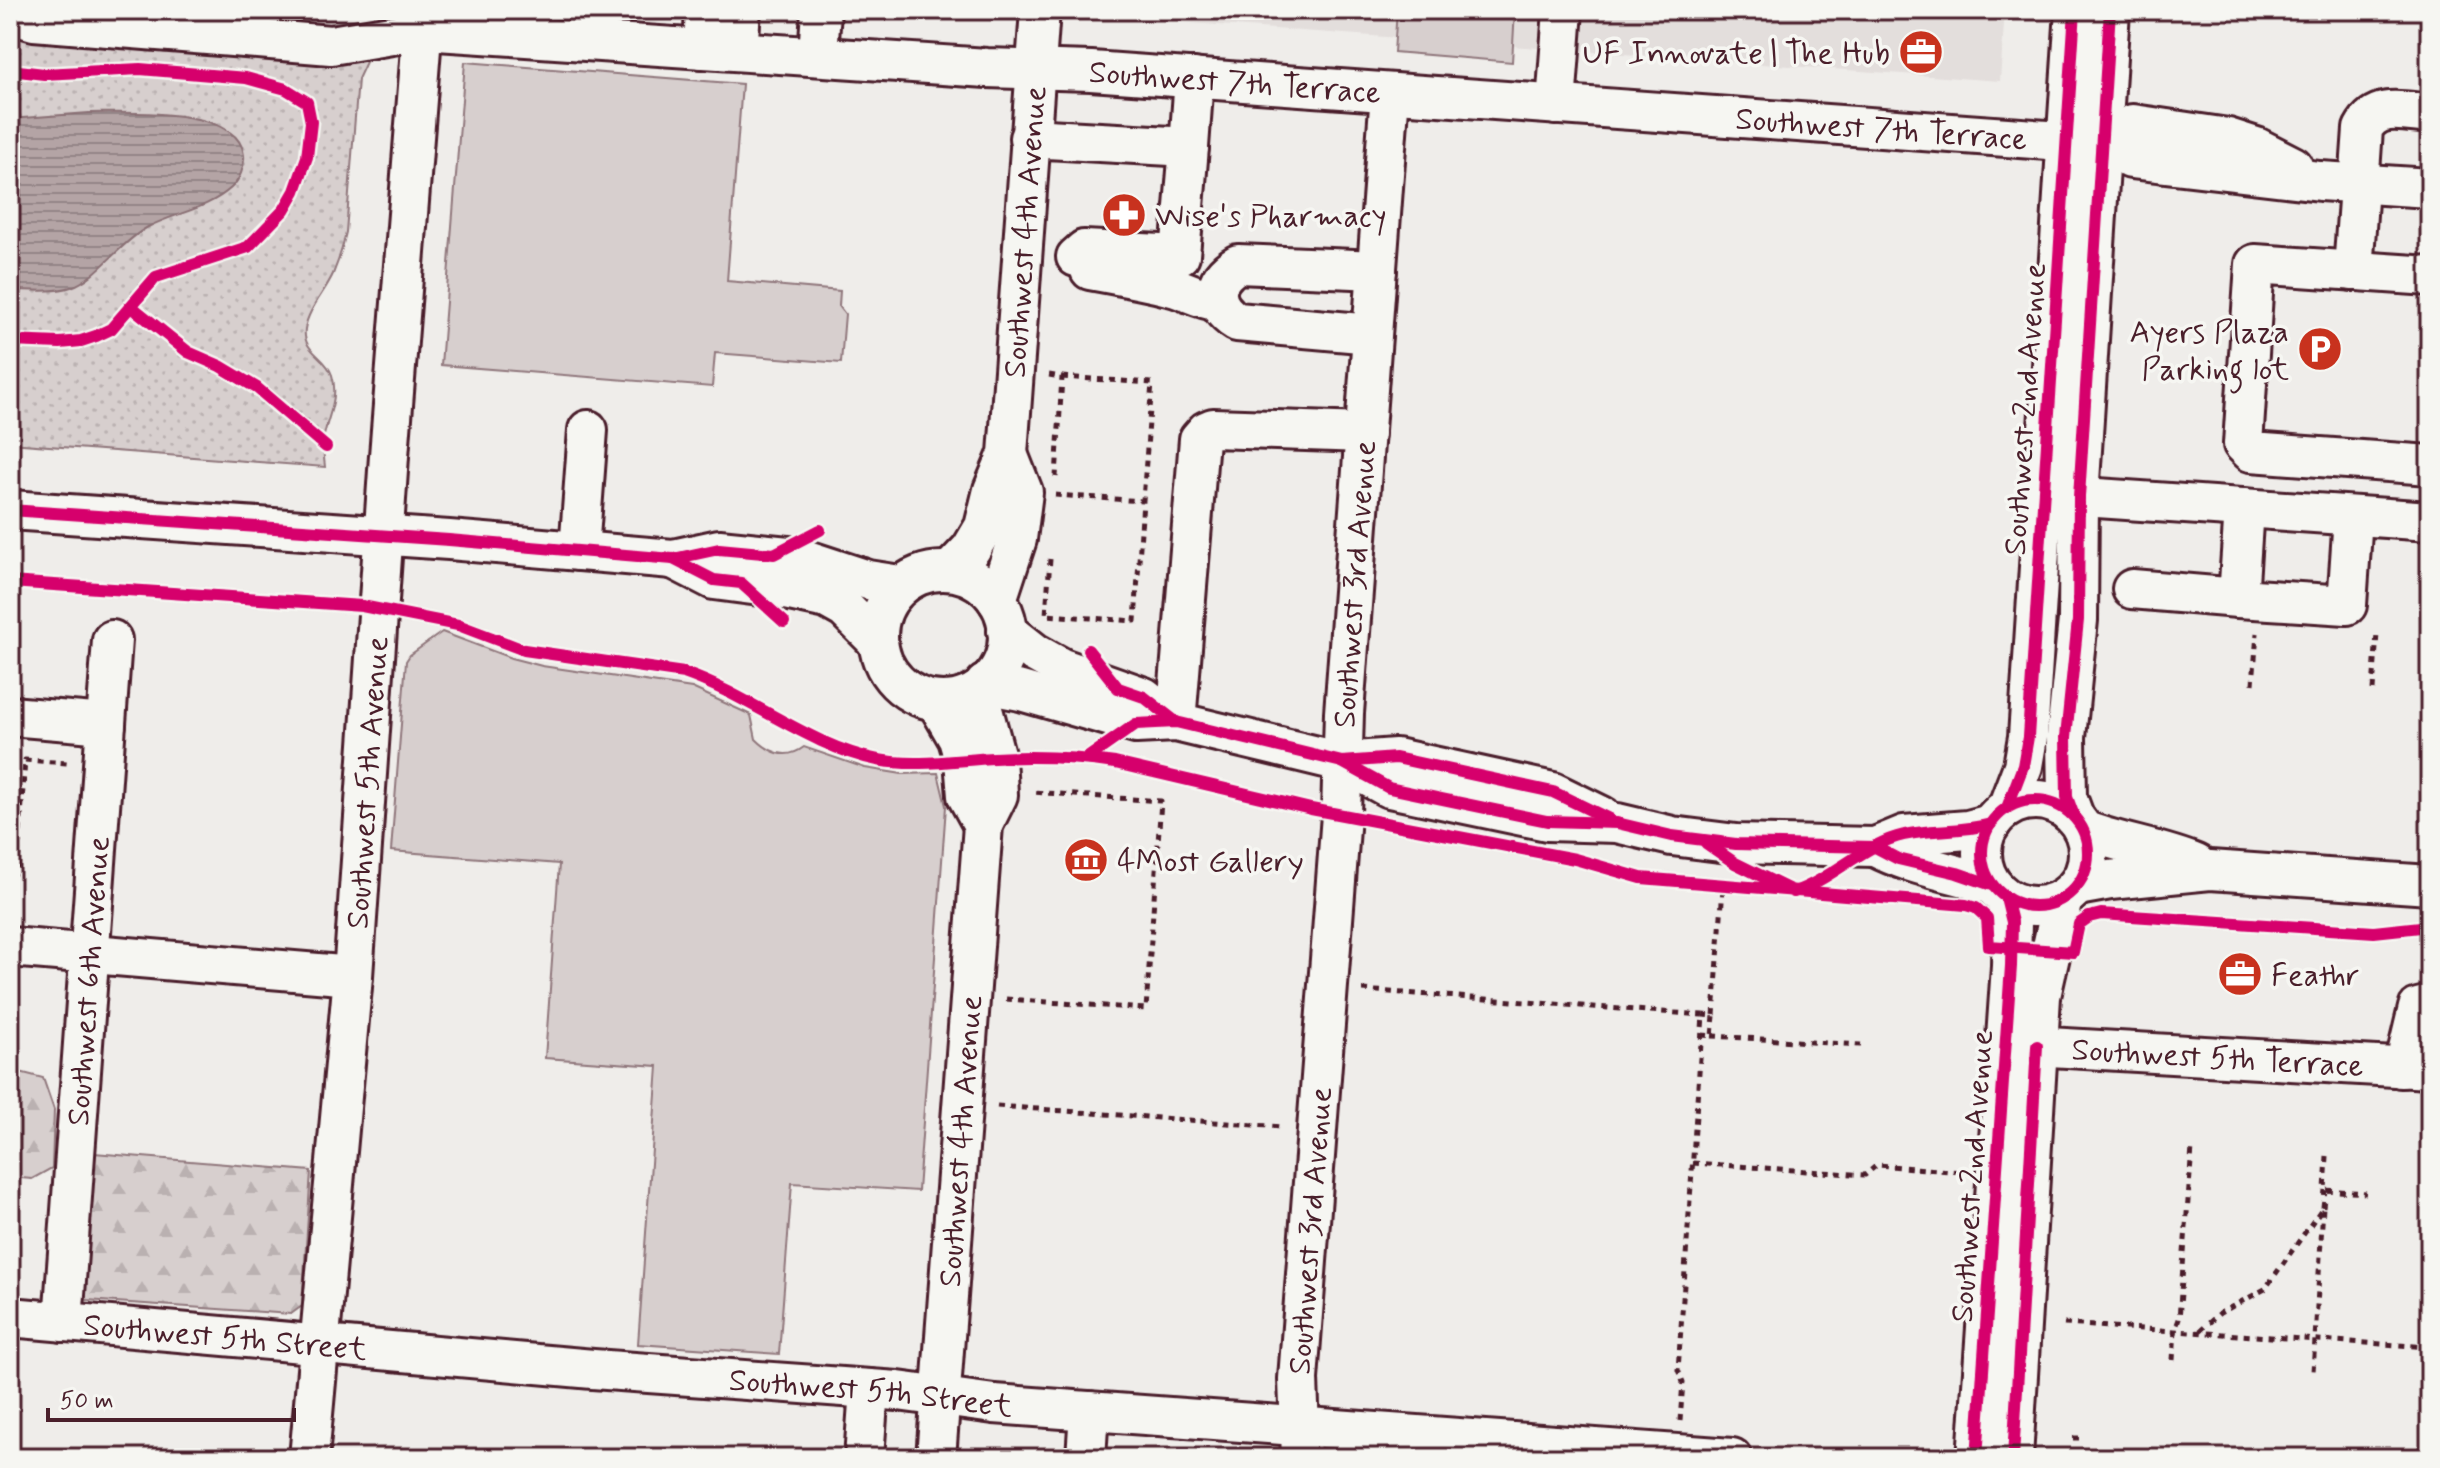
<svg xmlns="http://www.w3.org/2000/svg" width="2440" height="1468" font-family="Mynerve,sans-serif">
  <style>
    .built { fill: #e3dedc }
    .grass { fill: #d7cfce; stroke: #90777c; stroke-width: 2 }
    .forest { fill: url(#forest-firs); stroke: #90777c; stroke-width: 2 }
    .park { fill: url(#park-dots); stroke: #90777c; stroke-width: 2 }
    .water { fill: url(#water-rules); stroke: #8a6f74; stroke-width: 2 }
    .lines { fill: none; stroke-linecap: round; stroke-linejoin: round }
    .minor-casing { stroke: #4a1f2b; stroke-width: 44 }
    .path { stroke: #4a1f2b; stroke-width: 5; stroke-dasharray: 6 6; stroke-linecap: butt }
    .minor { stroke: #f6f6f2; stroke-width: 38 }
    .cycleway-casing { stroke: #f6f6f2; stroke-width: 17 }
    .cycleway { stroke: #d6006c; stroke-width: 12 }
    .labels { text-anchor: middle; stroke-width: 7; stroke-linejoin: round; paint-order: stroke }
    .poi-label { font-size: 32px; fill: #4a1f2b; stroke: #f6f6f2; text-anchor: start }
    .street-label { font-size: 32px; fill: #4a1f2b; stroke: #f6f6f2 }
  </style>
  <defs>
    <pattern id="forest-firs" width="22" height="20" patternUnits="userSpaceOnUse" patternTransform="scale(2)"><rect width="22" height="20" fill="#d7cfce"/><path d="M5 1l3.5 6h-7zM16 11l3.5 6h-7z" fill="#bab1b1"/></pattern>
    <pattern id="park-dots" width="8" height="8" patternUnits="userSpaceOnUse" patternTransform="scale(2)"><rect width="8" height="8" fill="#d7cfce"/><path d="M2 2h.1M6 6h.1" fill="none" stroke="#bab1b1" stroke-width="1.8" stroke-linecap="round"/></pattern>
    <pattern id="water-rules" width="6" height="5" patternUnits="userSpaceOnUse" patternTransform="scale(2)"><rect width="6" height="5" fill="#b4a4a5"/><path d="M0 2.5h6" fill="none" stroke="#948587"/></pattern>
  </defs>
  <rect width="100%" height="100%" fill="#efedea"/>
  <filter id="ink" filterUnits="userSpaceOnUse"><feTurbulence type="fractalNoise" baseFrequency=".0125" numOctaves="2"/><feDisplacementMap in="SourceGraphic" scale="16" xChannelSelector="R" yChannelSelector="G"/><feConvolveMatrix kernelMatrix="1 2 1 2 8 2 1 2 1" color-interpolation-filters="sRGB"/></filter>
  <g filter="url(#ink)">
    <polygon class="built" points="1107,10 2005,10 2000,81 1107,17"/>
    <g class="grass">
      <polygon points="1397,10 1515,10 1512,62 1394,52"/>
      <polygon points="465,62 742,84 727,281 840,291 839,306 845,314 841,363 715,353 712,387 441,365"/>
      <path d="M442 632 511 658 542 666 692 688 751 715 756 739C770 753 787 760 804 747L865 768 902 774 938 773 946 806 918 1191 792 1183 779 1354 638 1344 658 1066 545 1058 559 864 391 851 406 661 410 655Z"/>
    </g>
    <g class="forest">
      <polygon points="16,1071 43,1078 54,1110 52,1168 32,1179 10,1177 10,1072"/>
      <polygon points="94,1153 311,1171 302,1306 291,1314 87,1300 81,1291"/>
    </g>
    <path class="park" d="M10 29 372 49 358 79 346 232C343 246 339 260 333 274 325 292 308 309 305 329 302 352 326 356 332 375 339 398 328 415 324 436 322 446 324 457 325 467L10 443Z"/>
    <path class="water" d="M89 113C125 113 239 106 244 155 245 166 240 180 231 188 208 209 175 213 148 227 120 242 98 278 71 287 53 293 29 290 10 290V119Z"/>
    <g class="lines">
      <g class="minor-casing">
        <g id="minor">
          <path id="s1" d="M10 14 34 21 331 45 422 30 987 68 1091 71 2117 145 2131 159 2320 181 2430 188"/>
          <polyline points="703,49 705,10"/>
          <polyline points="738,51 741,10"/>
          <polyline points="818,56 821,10"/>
          <polyline points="1556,105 1563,10"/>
          <polyline points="1029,138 1189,147 1194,78"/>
          <polyline points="2117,145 2133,124 2228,138 2256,147 2293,166"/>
          <polyline points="1076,257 1084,250 1180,255 1189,147"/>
          <path d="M1090 270C1118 275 1146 280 1173 287 1188 291 1200 299 1216 301"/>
          <path d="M2353 271 2363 129C2377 102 2404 112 2430 114"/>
          <polyline points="2430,276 2255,264 2243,444 2251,452 2430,465"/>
          <path d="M1372 334 1237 322C1210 305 1210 280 1238 264L1377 270"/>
          <polyline points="2054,495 2430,521"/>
          <polyline points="10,510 449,540 673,559 719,549 798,557 868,580 900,585"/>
          <polyline points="579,551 588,430"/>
          <polyline points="673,559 714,580 775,588 827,599 845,609 877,641"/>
          <circle cx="943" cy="636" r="65"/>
          <path id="s2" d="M950 571 971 549 984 527 993 490 1008 454 1040 10"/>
          <polyline points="2132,589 2238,598 2244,508"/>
          <polyline points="2238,598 2347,605 2353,516"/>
          <polyline points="997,600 1017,539 1023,492 1008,454"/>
          <polyline points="1007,631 1035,653 1062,668 1144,697 1176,722"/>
          <polyline points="985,684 1021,691 1136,724 1176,722 1342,762 1389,788 1547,821 1617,823 1672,836 1736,844 1875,847 1904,835 1968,830 1991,824"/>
          <polyline points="936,701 958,739 964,760 967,796 983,825"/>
          <polyline points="10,716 106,724"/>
          <polyline points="1176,722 1199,439 1206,431 1213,428 1365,433"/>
          <polyline points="1342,762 1396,758 1553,792 1602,816"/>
          <circle cx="2035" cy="853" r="53"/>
          <polyline points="2007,808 2023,766 2028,737 2075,10"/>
          <polyline points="2074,816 2067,797 2066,737 2078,620 2079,497 2110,10"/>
          <path d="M2083 830C2120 844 2160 849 2196 864"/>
          <path d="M1875 847C1911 866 1953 872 1992 885"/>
          <polyline points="2077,886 2110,880 2210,870 2430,885"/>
          <polyline points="10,947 353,976"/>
          <path id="s3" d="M2014 1045 2430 1069"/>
          <polyline points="2401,1068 2407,1054 2418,1008 2430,1005"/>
          <path id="s4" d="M10 1317 593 1369 898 1391 994 1404 1732 1458"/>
          <path id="s5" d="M63 1322 112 640"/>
          <path id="s6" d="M309 1458 353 976 389 456 424 10"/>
          <polyline points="864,1458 869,1389"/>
          <path id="s7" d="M936 1458 983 825 998 795 997 774 996 758 978 691"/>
          <polyline points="1086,1458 1089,1411"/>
          <path id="s8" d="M1301 1458 1298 1379 1341 815 1344 713 1390 93"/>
          <polyline points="1977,1458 2011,966 2012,922 2006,898"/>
          <polyline points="2013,1458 2041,996 2063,898"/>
        </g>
      </g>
      <g class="path">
        <polyline points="1049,375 1062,377 1056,477"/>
        <polyline points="1062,377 1152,383 1143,500"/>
        <polyline points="1050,559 1046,615 1135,621 1143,501 1055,495"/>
        <polyline points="2253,684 2257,633"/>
        <polyline points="2373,690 2377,633"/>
        <polyline points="10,873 17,873 25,760 68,763"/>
        <polyline points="1363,990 1703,1015"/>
        <polyline points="1006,999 1146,1009 1161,801 1031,792"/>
        <polyline points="1702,1035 1712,1036 1714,1016"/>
        <polyline points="1712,1036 1861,1045"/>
        <polyline points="997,1106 1282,1127"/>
        <polyline points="2327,1156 2325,1190 2366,1193"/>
        <polyline points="1693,1163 1865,1175 1877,1165 1962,1172"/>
        <polyline points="2323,1207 2325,1190"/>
        <polyline points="2064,1324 2430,1347 2430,1339"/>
        <polyline points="2200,1331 2220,1313 2265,1289 2323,1207 2313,1372"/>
        <polyline points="2173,1360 2175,1330 2179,1319 2192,1148"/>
        <polyline points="1680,1421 1683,1382 1678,1370 1703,1015 1714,1016 1723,887"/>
        <polyline points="2073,1438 2079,1438"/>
      </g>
      <use href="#minor" class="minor"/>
      <g class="cycleway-casing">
        <g id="cycleway">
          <polyline points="10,70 44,74 140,69 246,78 286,89 307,102 311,122 307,157 295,191 284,210 248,247 156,277 111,329 96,336 81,341 60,343 10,341"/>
          <polyline points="132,307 188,352 220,366 257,388 326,447"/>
          <polyline points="10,510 449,540 673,559 719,549 774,554 820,530"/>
          <polyline points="673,559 714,580 741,583 784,622"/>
          <path d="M10 582 362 606 458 625 524 650 684 673C751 696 808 746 878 760 916 767 956 760 994 758 1034 756 1075 757 1115 763L1311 809 1575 859 1641 878 1966 905 1976 908 1987 918 1989 946 2073 952 2079 924 2089 917 2101 914 2374 932 2430 926"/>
          <polyline points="1088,650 1118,688 1144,697 1176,722"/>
          <polyline points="1086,759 1136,724 1176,722 1342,762 1389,788 1547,821 1617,823 1672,836 1736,844 1875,847 1898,859 1957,873 1992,885"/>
          <polyline points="1342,762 1396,758 1553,792 1609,819"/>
          <circle cx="2035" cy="853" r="53"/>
          <polyline points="2007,808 2023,766 2028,737 2075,10"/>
          <polyline points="2074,816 2067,797 2066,737 2078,620 2079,497 2110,10"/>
          <path d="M1706 843 1735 863 1794 892C1832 879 1866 843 1904 835 1932 828 1959 833 1991 824"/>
          <polyline points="1977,1458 2011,966 2012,922 2006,898"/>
          <polyline points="2013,1458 2037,1046"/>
        </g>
      </g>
      <use href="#cycleway" class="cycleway"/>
    </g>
  </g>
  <defs>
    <g id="office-disc" transform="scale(2.3)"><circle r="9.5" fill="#c8321e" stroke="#f6f6f2"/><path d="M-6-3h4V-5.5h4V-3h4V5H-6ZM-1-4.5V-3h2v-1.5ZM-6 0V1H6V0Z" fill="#fff"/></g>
    <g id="pharmacy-disc" transform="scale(2.3)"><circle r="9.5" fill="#c8321e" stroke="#f6f6f2"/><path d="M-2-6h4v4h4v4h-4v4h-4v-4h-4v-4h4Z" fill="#fff"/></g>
    <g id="parking-disc" transform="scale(2.3)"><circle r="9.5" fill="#c8321e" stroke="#f6f6f2"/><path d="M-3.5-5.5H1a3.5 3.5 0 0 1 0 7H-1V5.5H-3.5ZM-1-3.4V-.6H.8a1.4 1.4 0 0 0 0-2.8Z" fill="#fff"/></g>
    <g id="museum-disc" transform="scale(2.3)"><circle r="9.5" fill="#c8321e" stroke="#f6f6f2"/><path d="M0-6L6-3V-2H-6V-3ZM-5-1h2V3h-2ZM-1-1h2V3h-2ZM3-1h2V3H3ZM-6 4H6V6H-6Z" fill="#fff"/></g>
  </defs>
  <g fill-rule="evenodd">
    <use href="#office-disc" x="1921" y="52"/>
    <use href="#pharmacy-disc" x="1124" y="215"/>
    <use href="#parking-disc" x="2320" y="349"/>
    <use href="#museum-disc" x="1086" y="860"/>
    <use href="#office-disc" x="2240" y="974"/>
  </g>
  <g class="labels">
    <g class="poi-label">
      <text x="1890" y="63" text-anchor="end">UF Innovate | The Hub</text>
      <text x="1155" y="226">Wise's Pharmacy</text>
      <text x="2289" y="342" text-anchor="end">Ayers Plaza<tspan x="2289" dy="37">Parking lot</tspan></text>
      <text x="1117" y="871">4Most Gallery</text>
      <text x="2271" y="985">Feathr</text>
    </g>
    <g class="street-label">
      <text dy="11" stroke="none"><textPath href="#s1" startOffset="1230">Southwest 7th Terrace</textPath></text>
      <text dy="11" stroke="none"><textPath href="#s1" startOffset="1878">Southwest 7th Terrace</textPath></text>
      <text dy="11" stroke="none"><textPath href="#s2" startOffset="356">Southwest 4th Avenue</textPath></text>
      <text transform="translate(2024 409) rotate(-86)" y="11">Southwest 2nd Avenue</text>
      <text dy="11" stroke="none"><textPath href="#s8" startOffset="876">Southwest 3rd Avenue</textPath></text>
      <text dy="11" stroke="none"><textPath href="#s6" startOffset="678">Southwest 5th Avenue</textPath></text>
      <text dy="11" stroke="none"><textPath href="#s5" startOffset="342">Southwest 6th Avenue</textPath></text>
      <text dy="11" stroke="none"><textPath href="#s3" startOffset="204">Southwest 5th Terrace</textPath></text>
      <text dy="11" stroke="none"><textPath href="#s7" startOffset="318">Southwest 4th Avenue</textPath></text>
      <text transform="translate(1971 1176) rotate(-86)" y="11">Southwest 2nd Avenue</text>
      <text dy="11" stroke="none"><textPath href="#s8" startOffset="228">Southwest 3rd Avenue</textPath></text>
      <text dy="11" stroke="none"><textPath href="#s4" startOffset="216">Southwest 5th Street</textPath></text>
      <text dy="11" stroke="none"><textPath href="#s4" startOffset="864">Southwest 5th Street</textPath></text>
    </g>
  </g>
  <rect width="2440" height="1468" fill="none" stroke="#f6f6f2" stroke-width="40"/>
  <rect x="20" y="20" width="2400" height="1428" fill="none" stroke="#4a1f2b" stroke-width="3" filter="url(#ink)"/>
  <path d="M48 1408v12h246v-12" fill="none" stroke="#4a1f2b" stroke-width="4"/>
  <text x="60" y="1408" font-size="24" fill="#4a1f2b" stroke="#f6f6f2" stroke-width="6" paint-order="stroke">50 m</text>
</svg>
